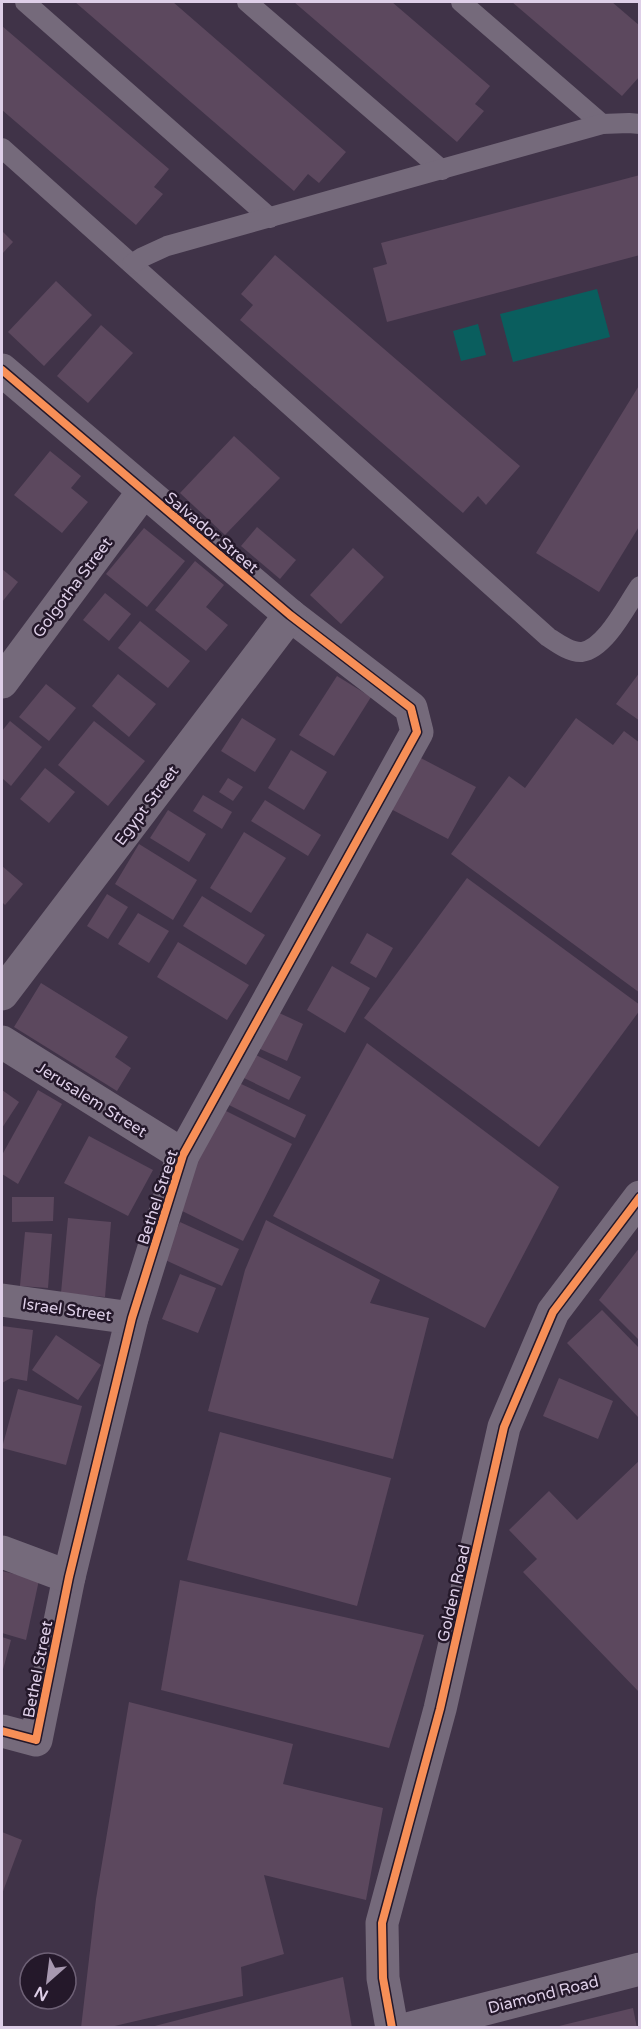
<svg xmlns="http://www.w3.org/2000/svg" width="641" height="2029" font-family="'Varela Round',sans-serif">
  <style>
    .water { fill: #0a5e5e }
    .building { fill: #5c485e }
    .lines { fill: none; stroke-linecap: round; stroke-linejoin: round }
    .lane { stroke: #756a7b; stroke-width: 20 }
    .street { stroke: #756a7b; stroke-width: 33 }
    .secondary { stroke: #756a7b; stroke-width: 33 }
    .cycleway-casing { stroke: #24182a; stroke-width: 11 }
    .cycleway { stroke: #f78f57; stroke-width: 8 }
    .labels { text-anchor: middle; stroke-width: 5; stroke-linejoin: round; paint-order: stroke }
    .street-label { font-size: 16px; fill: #decfe8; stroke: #24182a }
  </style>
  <rect width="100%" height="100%" fill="#403348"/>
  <g class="water">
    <polygon points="597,289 610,337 513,362 500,314"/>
    <polygon points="478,324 486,355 461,361 453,331"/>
  </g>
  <g class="building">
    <polygon points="75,2 173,2 346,152 319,183 308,174 294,191"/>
    <polygon points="294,2 392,2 490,86 475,104 484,111 457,142"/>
    <polygon points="512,2 612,2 640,26 640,76 622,96"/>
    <polygon points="2,26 169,169 154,187 163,194 136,225 2,110"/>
    <polygon points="640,175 640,255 387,322 373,268 387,264 381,243"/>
    <polygon points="2,231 13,242 2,254"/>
    <polygon points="275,255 520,466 486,505 478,496 463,513 240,320 253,305 241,294"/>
    <polygon points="56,281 92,315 44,366 8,332"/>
    <polygon points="101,325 133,353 88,403 57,376"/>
    <polygon points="640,384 640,525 599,592 536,553"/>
    <polygon points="234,436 280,478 225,535 180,493"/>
    <polygon points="50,451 81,476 71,488 88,502 62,533 14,495"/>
    <polygon points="257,527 296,560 280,579 241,546"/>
    <polygon points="144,528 185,561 147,607 106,574"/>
    <polygon points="353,548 384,577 341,624 310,595"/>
    <polygon points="195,561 224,585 206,607 228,625 206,651 155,610"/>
    <polygon points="2,569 18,582 2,602"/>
    <polygon points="105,593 131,614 109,641 83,620"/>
    <polygon points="140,621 190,661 168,688 118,648"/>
    <polygon points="640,672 640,721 616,704"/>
    <polygon points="118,674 156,704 129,737 92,706"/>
    <polygon points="337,676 371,697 334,756 299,735"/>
    <polygon points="46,684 76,708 49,741 19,717"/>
    <polygon points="242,718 276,739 255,772 221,751"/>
    <polygon points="576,718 613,745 624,731 640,743 640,993 451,854 509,776 525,788"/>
    <polygon points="10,721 42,747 11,786 2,778 2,731"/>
    <polygon points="94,721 145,761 108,806 58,765"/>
    <polygon points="291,750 327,772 304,810 268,788"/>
    <polygon points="417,756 476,787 448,839 389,808"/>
    <polygon points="45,768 75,792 49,823 20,799"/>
    <polygon points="228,778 243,787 233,801 219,792"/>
    <polygon points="203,795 232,812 222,829 193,811"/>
    <polygon points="265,800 321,835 308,856 251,821"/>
    <polygon points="168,810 206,834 189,862 150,838"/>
    <polygon points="244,832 286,858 251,913 210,888"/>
    <polygon points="139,844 197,880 173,920 115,884"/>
    <polygon points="2,866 23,884 5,905 2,902"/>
    <polygon points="467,878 640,1005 640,1010 539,1147 364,1018"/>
    <polygon points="107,894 128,907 108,939 87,926"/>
    <polygon points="202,896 265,935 246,965 183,926"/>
    <polygon points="138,913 169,931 149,963 118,944"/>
    <polygon points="367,933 393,948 376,978 350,963"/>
    <polygon points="178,942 249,985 227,1020 157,977"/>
    <polygon points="332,966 370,988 345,1033 307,1010"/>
    <polygon points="41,983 128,1037 115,1057 131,1068 117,1091 14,1027"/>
    <polygon points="275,1011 303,1024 287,1061 258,1048"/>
    <polygon points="367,1043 559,1187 485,1328 273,1216"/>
    <polygon points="256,1055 301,1077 289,1100 244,1078"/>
    <polygon points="237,1082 306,1115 295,1138 227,1104"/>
    <polygon points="2,1090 19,1102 2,1128"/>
    <polygon points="38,1090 62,1104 18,1184 2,1174 2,1155"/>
    <polygon points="224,1110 292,1144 243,1241 174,1207"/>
    <polygon points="89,1136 153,1170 128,1216 64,1183"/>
    <polygon points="12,1197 54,1197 53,1221 12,1222"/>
    <polygon points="68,1218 111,1222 105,1297 61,1293"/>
    <polygon points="266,1220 380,1280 370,1303 429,1318 393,1459 208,1411 245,1270"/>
    <polygon points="180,1222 239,1249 222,1286 163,1259"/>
    <polygon points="25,1232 52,1234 48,1288 20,1286"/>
    <polygon points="640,1247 640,1341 599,1300"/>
    <polygon points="180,1274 216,1288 198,1333 162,1319"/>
    <polygon points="602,1310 640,1349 640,1419 567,1343"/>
    <polygon points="2,1326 33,1330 27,1381 11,1378 2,1383"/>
    <polygon points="56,1335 101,1365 78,1400 32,1370"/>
    <polygon points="559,1378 613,1401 598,1439 543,1416"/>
    <polygon points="18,1389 82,1406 66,1465 2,1448"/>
    <polygon points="220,1432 391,1478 357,1606 187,1560"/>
    <polygon points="640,1460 640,1693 523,1572 537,1559 509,1530 549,1491 577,1520"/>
    <polygon points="2,1571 39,1580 26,1640 2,1633"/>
    <polygon points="180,1580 424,1635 389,1748 161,1690"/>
    <polygon points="2,1637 11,1640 2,1673"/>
    <polygon points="129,1702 293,1744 283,1784 383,1808 366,1900 264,1875 284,1954 241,1967 243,1996 106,2028 81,2028 96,1899"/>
    <polygon points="2,1832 22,1840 2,1894"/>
    <polygon points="343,1977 352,2028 151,2028 151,2027"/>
    <polygon points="633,2008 637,2028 555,2028 555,2027"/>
  </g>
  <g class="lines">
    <g class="lane">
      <polyline points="25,2 270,218"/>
      <polyline points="247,2 442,170"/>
      <polyline points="461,2 602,124"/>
      <path d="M2 148 548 637C557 643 570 653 582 652 606 648 626 606 640 586"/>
      <polyline points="132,264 143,257 167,246 602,124 629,123 640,124"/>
    </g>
    <g class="street">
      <polyline points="2,370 290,615 411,708 417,732 183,1155 132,1318 69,1577 36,1740 2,1731"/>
      <polyline points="2,682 143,492"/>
      <polyline points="2,994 290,615"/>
      <polyline points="2,1042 183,1155"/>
      <polyline points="2,1300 132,1318"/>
      <polyline points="2,1552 69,1577"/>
      <polyline points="392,2028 383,1978 382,1923 440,1709 504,1427 553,1312 640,1197"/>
    </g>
    <polyline class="secondary" points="411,2028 640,1969"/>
    <g class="cycleway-casing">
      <g id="cycleway">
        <polyline points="2,370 290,615 411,708 417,732 183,1155 132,1318 69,1577 36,1740 2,1731"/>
        <polyline points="392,2028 383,1978 382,1923 440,1709 504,1427 553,1312 640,1197"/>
      </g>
    </g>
    <use href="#cycleway" class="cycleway"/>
  </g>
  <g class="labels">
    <g class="street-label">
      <text transform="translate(212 532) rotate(40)" y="6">Salvador Street</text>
      <text transform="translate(72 587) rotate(-53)" y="6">Golgotha Street</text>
      <text transform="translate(146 805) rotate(-53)" y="6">Egypt Street</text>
      <text transform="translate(92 1099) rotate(32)" y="6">Jerusalem Street</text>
      <text transform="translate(157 1197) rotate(-72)" y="6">Bethel Street</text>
      <text transform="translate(67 1309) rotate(8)" y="6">Israel Street</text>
      <text transform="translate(453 1593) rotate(-77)" y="6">Golden Road</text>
      <text transform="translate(37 1669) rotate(-79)" y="6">Bethel Street</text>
      <text transform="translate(543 1994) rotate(-14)" y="6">Diamond Road</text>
    </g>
  </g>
  <rect width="641" height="2029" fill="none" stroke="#decfe8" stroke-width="6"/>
  <g transform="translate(48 1981) rotate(208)"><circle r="28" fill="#24182a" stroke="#6e6176" stroke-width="1.5"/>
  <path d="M0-4.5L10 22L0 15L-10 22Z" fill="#a798b0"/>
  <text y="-9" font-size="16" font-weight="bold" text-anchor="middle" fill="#decfe8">N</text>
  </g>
</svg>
